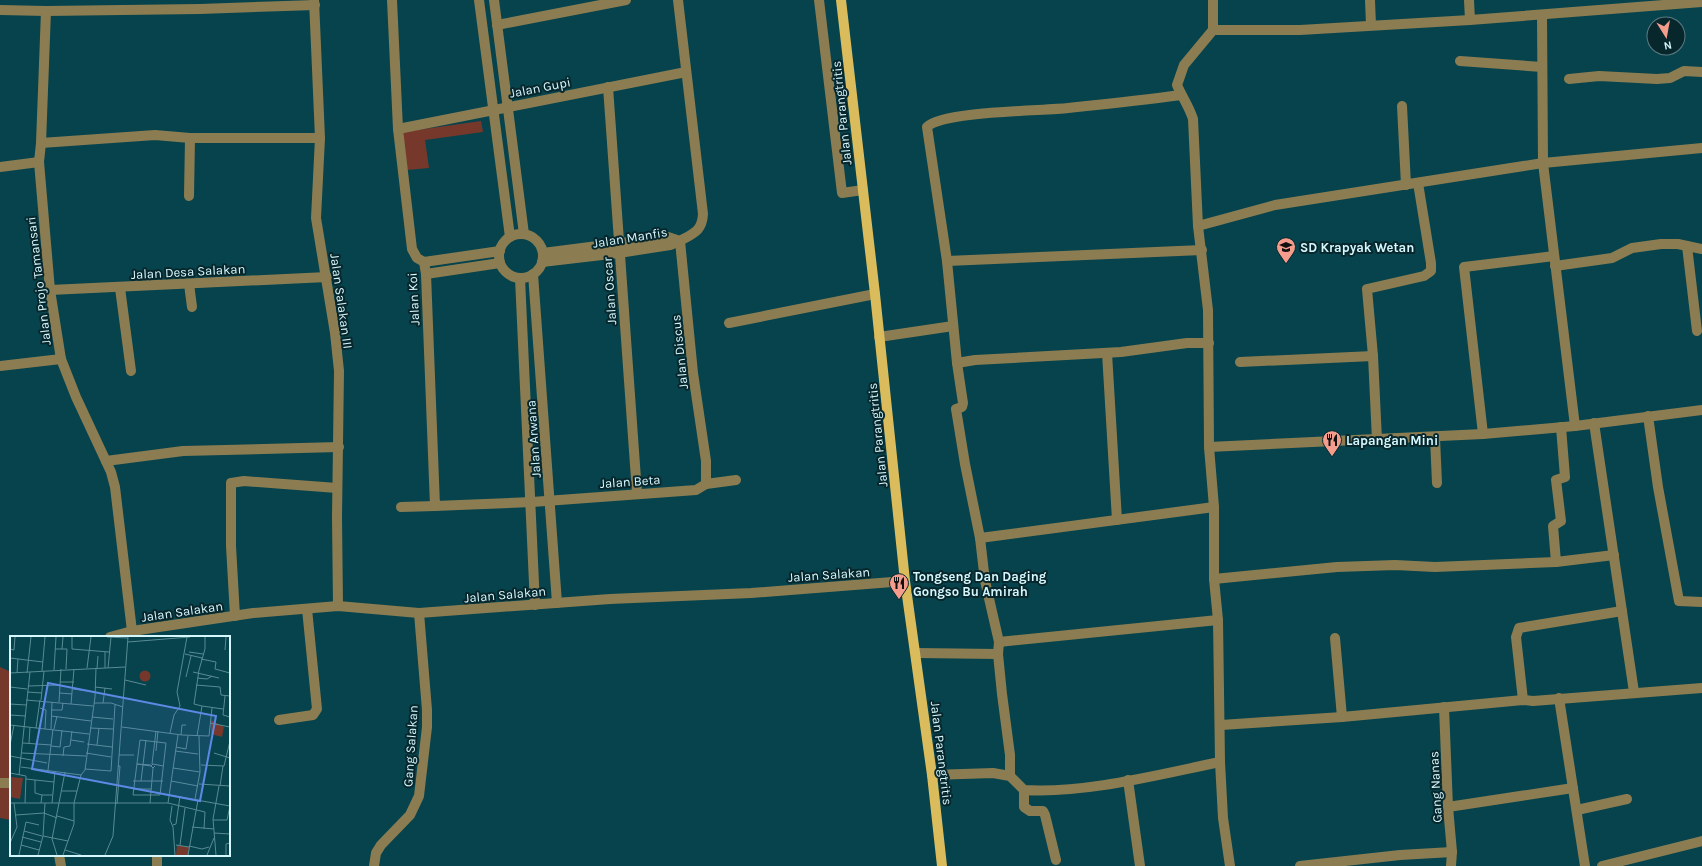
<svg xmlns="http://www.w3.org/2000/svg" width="1702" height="866" font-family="Karla,sans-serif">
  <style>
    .green { fill: #77382c }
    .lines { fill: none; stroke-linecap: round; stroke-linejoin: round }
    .minor { stroke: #8b7d51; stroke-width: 10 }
    .major { stroke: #dbbc5c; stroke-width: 10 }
    .labels { text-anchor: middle; stroke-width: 4; stroke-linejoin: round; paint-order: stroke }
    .street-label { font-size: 13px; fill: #d5f7fe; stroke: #08272c }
    .poi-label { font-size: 13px; font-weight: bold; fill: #d5f7fe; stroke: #08272c; text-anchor: start }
    .inset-road { fill: none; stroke: #598b94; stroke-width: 1 }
    .view { fill: #5d89e5; fill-opacity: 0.15; stroke: #5d89e5; stroke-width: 2 }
    .inset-edge { fill: none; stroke: #d5f7fe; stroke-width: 2 }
  </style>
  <rect width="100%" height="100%" fill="#06434d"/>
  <g class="green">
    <polygon points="481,121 483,132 425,140 429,168 407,170 403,132"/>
    <polygon points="0,667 11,672 11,820 0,818"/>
  </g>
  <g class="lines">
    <g class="minor">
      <polyline points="314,0 320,138 316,218 335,333 339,371 337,517 338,606"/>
      <path d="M392 0 398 129 412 249 417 258 424 262 426 274 435 506 532 502 696 490 706 484V461L693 373 680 241C694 233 702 231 703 214L678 0"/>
      <polyline points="479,0 510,237"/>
      <polyline points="494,0 524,234"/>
      <polyline points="819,0 842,193 863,190"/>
      <path d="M1213 0V30L1184 65 1177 85C1182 97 1189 106 1193 119L1198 226 1208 310 1209 447 1214 507V579L1218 620 1220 762 1223 818 1230 866"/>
      <polyline points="1370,0 1371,25"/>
      <polyline points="1469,0 1470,20"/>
      <polyline points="0,10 46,11 200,9 315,5"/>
      <polyline points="46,11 41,143 39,162 50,290 61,359 76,397 111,472 115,487 132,631"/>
      <polyline points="1542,15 1543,163 1575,426"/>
      <polyline points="497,25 626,0"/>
      <polyline points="1213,30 1300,30 1470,20 1702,2"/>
      <polyline points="1460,61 1542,67"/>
      <polyline points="1569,79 1599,76 1657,79 1670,78 1684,71 1702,72"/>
      <polyline points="608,87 637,493"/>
      <polyline points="1402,106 1406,185"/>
      <polyline points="398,129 686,72"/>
      <polyline points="41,143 155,135 190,138 320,138"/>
      <polyline points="0,167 39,162"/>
      <polyline points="189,196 190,138"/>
      <polyline points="1198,226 1275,205 1543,163 1702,148"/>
      <circle cx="521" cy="256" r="22"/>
      <polyline points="1687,246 1697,331"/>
      <polyline points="947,261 1202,250"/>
      <polyline points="424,262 500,251"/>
      <polyline points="542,262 619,253 670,245 680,241 668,237 543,253"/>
      <polyline points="1555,266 1612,258 1632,248 1661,244 1678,244 1702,249"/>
      <polyline points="426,274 500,263"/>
      <polyline points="533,274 557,603"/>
      <polyline points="520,278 535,605"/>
      <polyline points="189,284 192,307"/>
      <polyline points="120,288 131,371"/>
      <polyline points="50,290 327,277"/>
      <polyline points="729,323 875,294"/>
      <polyline points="879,337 953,326"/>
      <polyline points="1107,353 1117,520"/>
      <polyline points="1240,362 1373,356"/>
      <polyline points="957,363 975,360 1121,352 1187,343 1209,343"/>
      <polyline points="0,366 61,359"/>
      <polyline points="1648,416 1658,487 1679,601 1702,602"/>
      <polyline points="1594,423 1634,692"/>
      <polyline points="1483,434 1464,267 1554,256"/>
      <polyline points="1435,438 1437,483"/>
      <polyline points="1377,440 1373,356 1367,289 1424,276 1431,271 1431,263 1418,183"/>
      <polyline points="1209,447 1483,434 1575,426 1702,410"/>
      <polyline points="106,461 183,451 339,447"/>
      <polyline points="706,484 736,480"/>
      <polyline points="401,507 435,506"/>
      <polyline points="980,538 1214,507"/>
      <polyline points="1556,562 1553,526 1561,521 1556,480 1565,477 1561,427"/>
      <polyline points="1214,579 1337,567 1395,565 1435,567 1556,562 1614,555"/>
      <polyline points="235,616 231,546 231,483 244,481 337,488"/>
      <polyline points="110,637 132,631 253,613 338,606 419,613 610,599 751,593 905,581"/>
      <polyline points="1335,638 1342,717"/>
      <polyline points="999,642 1218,620"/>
      <polyline points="916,653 998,654"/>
      <polyline points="1559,698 1585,866"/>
      <polyline points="1523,700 1516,637 1519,628 1622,611"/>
      <polyline points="1444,707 1448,807 1452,852 1451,866"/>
      <polyline points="279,720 313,715 317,709 307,609"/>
      <polyline points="1221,725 1342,717 1523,700 1533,701 1702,688"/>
      <path d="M932 775 993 773 1010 776 1024 790C1085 794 1160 774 1220 762"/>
      <path d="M1010 776V755L1002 694 998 654 999 642 985 581 980 538 965 464 956 409 962 407 963 403 957 363 947 261 927 127C942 111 1042 111 1068 108 1106 104 1144 100 1181 95"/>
      <polyline points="1128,780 1140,866"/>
      <polyline points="0,783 11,783"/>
      <polyline points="1024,790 1024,807 1030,811 1043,811 1045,815 1056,860"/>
      <polyline points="1448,807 1573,788"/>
      <polyline points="1577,810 1627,799"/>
      <polyline points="59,855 61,866"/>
      <polyline points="157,866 157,855"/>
      <polyline points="374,866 376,853 381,845 410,815 419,796 427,727 427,710 419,613"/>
      <polyline points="1300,866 1400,855 1452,852"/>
      <polyline points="1602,866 1702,841"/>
    </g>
    <polyline class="major" points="841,0 875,294 905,581 932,775 942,866"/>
  </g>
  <defs>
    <g id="school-pin" transform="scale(1)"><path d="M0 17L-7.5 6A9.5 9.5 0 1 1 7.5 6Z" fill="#f49d8c" stroke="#08272c"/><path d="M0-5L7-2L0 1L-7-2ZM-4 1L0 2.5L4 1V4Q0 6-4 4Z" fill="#111"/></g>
    <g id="restaurant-pin" transform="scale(1)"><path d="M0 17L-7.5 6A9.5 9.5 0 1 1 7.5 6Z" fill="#f49d8c" stroke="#08272c"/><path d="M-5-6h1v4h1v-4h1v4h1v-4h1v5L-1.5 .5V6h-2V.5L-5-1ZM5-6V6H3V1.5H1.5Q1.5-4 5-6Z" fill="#111"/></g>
  </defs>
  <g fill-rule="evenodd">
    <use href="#school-pin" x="1286" y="247"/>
    <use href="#restaurant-pin" x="1332" y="440"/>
    <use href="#restaurant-pin" x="899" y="583"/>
  </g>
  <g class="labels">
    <g class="street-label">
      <text transform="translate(540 87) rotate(-11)" y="5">Jalan Gupi</text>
      <text transform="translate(841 113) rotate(-96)" y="5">Jalan Parangtritis</text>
      <text transform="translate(630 237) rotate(-9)" y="5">Jalan Manfis</text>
      <text transform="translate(188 271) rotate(-3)" y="5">Jalan Desa Salakan</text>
      <text transform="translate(38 281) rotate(-97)" y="5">Jalan Projo Tamansari</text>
      <text transform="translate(609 291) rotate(-94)" y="5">Jalan Oscar</text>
      <text transform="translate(413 299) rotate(-93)" y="5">Jalan Koi</text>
      <text transform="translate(342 301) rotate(82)" y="5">Jalan Salakan III</text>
      <text transform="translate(679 352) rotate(-96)" y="5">Jalan Discus</text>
      <text transform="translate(877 435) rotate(-96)" y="5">Jalan Parangtritis</text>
      <text transform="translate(533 439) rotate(-94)" y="5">Jalan Arwana</text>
      <text transform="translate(630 481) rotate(-4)" y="5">Jalan Beta</text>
      <text transform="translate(829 574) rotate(-4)" y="5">Jalan Salakan</text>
      <text transform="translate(505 594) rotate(-5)" y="5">Jalan Salakan</text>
      <text transform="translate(182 611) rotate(-8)" y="5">Jalan Salakan</text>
      <text transform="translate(410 746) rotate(-86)" y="5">Gang Salakan</text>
      <text transform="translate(942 753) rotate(83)" y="5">Jalan Parangtritis</text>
      <text transform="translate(1435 787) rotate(-93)" y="5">Gang Nanas</text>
    </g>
    <g class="poi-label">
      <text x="1300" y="252">SD Krapyak Wetan</text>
      <text x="1346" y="445">Lapangan Mini</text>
      <text x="913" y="581">Tongseng Dan Daging<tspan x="913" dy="15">Gongso Bu Amirah</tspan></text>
    </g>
  </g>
  <g transform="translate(10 636)">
    <rect width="220" height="220" fill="#06434d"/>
    <path d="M129.5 40a5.5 5.5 0 1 1 11 0a5.5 5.5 0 1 1-11 0ZM201 84 214 91 212 101 201 98ZM0 141 13 142 10 163 0 161ZM167 209 179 211 178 219H166Z" fill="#77382c"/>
    <path class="inset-road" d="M62 1V13L99 16M97 1 118 2M118 6 180 1M0 13 4 14 5 1M45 13H57L56 33M52 13 53 1M215 14 216 1M179 16 193 18M175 18 192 22M0 22 33 26M191 23 206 26 205 33 220 37M77 32 81 1M87 32 88 20M95 32V16M98 32 101 1M44 34 46 1M32 35 35 1M183 36 209 42M0 37 115 31M7 37 8 23M17 37 21 1M176 41 181 20M187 42 197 43 202 40M115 44 136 49M50 46H64M186 49 210 51 211 59 220 60M18 50 50 49M0 51 17 53M85 51 102 53M63 53 85 56M17 56 32 57M50 57 62 58M215 60 213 79 220 81M16 64 83 70M31 64 34 35M49 66 51 33M84 67H101L113 71M93 67 95 52M0 68 16 69M61 68 64 33M192 70 213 73M30 72 36 74 35 93M41 74H52L53 67M0 79 16 80M41 80 81 85M82 81 103 83M200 87 220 91M0 89 79 98M112 91 172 99 199 100 202 72M26 92 30 64M80 92 103 93M41 93 42 66M44 93 47 80M160 97 164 79 170 70 167 56 177 1M171 99 172 89H176M187 100 192 70 184 68 189 34 195 13V1M61 104 74 106M130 104 156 107 150 159H123ZM13 107 41 109M19 107 20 91M77 108 102 111M0 109 4 89M87 109 89 92M41 110 50 111 52 94M166 111 176 113 178 100M146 115 148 95M165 115 188 118M12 117 76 120M76 117 101 121M204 117 220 122M109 119H124M0 120 37 127M53 120 54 111 60 110 62 95M142 128 146 95M191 129 214 130 220 105M141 130 127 128 141 129M145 130 143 132 141 130 143 128 153 130M11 131 71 139M163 132 190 136M75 133 101 135 105 69M38 134 43 93M0 137 16 140 15 167M9 139 20 36M16 143 44 146M25 144V157L32 159M123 145H153M131 145 136 104M161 145 188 150M189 148 220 150M210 150 213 130M123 153H141M52 155H67M159 159 220 170M185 163 190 136 189 100M0 167H158M31 167 32 159H42M42 167 45 135M140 167 143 132M158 167 168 99M158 167 195 176 194 193M107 168 110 130H108M162 170 160 184 163 191 165 219M6 179 34 177 47 182M47 180 64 185M203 184H217L220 170M163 189 166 188 170 160M182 191 204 193M14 195 32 200M204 197 220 198M33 200 58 205M12 201 31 206M0 207 7 191 4 167M11 209 29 214M166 209 179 211M170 209 175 172M179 210 192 213 199 211M55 214 71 219M9 219 16 186 29 189M28 219 33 200 35 167M47 219 42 203 55 136M53 219 64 188V167L71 139 75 134 85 61 86 32M95 219 103 200 118 1M178 219 188 164M197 219 204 202M206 219 203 183 209 150M216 219V208L220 207"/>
    <path class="view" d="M38 47 206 80 190 165 22 133Z"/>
    <rect width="220" height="220" class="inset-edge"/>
  </g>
  <g transform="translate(1666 36) rotate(169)"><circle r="19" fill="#08272c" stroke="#5a7a80"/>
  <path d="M0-3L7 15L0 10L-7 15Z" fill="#f49d8c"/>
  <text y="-6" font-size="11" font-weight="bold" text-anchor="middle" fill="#d5f7fe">N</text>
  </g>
</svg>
